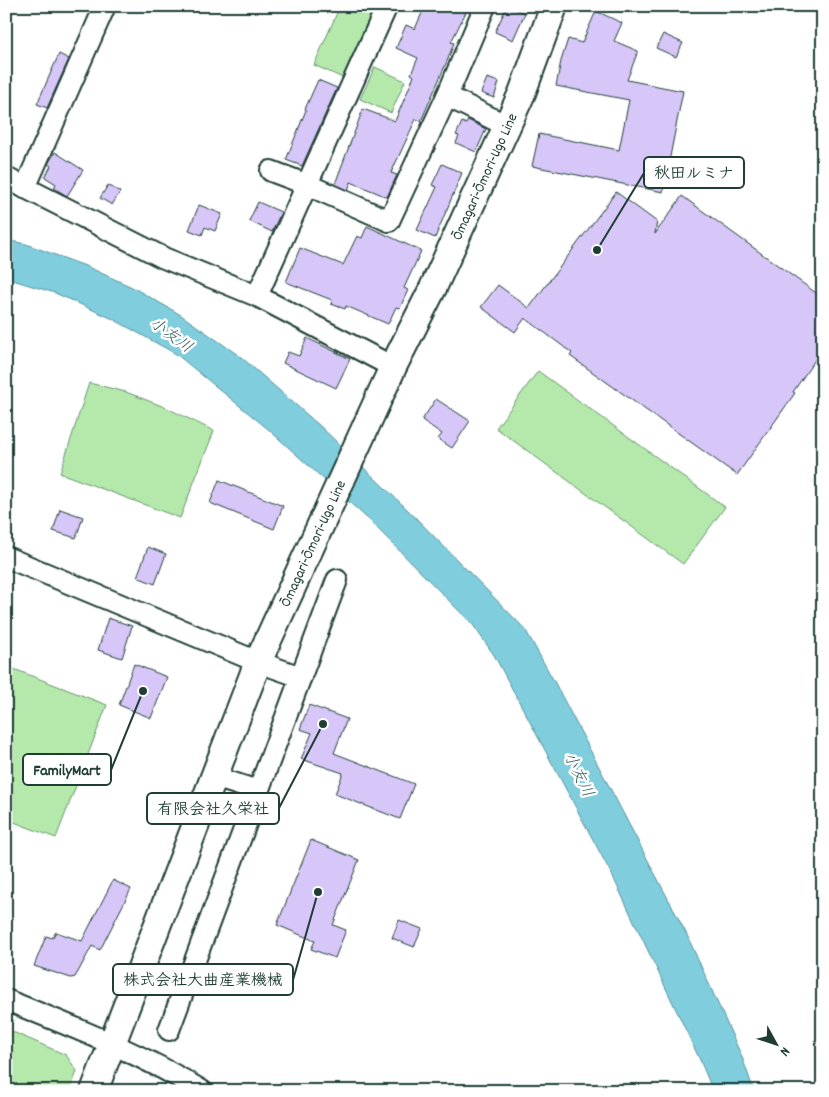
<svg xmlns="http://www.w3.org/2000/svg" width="829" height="1097" font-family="Dekko,'Klee One',sans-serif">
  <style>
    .green { fill: #b4e9ab; stroke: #6a9370 }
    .water { fill: #80cdde; stroke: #59939a }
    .building { fill: #d7c7f9; stroke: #1f3d34 }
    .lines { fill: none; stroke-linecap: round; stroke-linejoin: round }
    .minor-casing { stroke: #1f3d34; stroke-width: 24 }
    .major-casing { stroke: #1f3d34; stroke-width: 30 }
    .minor { stroke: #fff; stroke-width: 20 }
    .major { stroke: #fff; stroke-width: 26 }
    .labels { text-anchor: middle; stroke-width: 5; stroke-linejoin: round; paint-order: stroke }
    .street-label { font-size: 15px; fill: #1f3d34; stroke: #fff }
    .water-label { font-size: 16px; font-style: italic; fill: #37615e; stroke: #fff }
    .leader { fill: none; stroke: #1f3d34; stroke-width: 2 }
    .callout-dot { fill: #1f3d34; stroke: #fff; stroke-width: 2 }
    .callout { fill: #fff; stroke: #1f3d34; stroke-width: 2 }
    .callout-label { font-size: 16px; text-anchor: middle; font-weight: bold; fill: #1f3d34 }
  </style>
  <rect width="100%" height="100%" fill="#fff"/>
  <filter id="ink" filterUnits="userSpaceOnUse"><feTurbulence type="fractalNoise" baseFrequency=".02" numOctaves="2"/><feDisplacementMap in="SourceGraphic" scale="10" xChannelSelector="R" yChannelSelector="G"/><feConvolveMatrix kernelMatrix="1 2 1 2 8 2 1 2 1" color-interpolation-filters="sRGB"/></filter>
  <g filter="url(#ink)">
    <g class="green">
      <polygon points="340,6 357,6 375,14 345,79 314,65"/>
      <polygon points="375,67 405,81 391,113 360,99"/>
      <polygon points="538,371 725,507 683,564 496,428"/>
      <polygon points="89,383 126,392 167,408 214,431 180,518 60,473"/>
      <polygon points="6,666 107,705 56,838 6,819"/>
      <polygon points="6,1029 66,1055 77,1071 70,1091 6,1091"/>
    </g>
    <polygon class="water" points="6,240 26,244 88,267 132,287 181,315 241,357 320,426 408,510 525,629 555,683 686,933 742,1057 754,1091 713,1091 700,1060 612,875 494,655 473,625 369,520 268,429 176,354 113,319 55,293 6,278"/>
    <g class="building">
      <polygon points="425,6 469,6 451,42 454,43 448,59 421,121 416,119 391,173 397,175 387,197 351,182 348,190 335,184 363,109 395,121 414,76 411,74 418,58 396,48 406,25 415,29"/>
      <polygon points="507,6 525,13 513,40 495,32"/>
      <polygon points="596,11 622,23 614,41 638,51 627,80 683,91 663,192 532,166 539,134 619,150 629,100 556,86 561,61 568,39 582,43"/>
      <polygon points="663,34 683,43 676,57 656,48"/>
      <polygon points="59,54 69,59 47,108 37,104"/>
      <polygon points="487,78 499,82 494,98 481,93"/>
      <polygon points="318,80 337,88 302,166 286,160 306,110 305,109"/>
      <polygon points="468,120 486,129 476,152 456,143 459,136 456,135 462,122 466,124"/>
      <polygon points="55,152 83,170 67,196 54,188 56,184 45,177 51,166 48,164"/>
      <polygon points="442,164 462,173 435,238 417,230 437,187 432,185"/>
      <polygon points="108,185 120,192 112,205 100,198"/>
      <polygon points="616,192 657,222 655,234 682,196 823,298 823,348 793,392 795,393 737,475 570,356 572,353 525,318 515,332 481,307 498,285 529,308"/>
      <polygon points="258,202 281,212 272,232 249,221"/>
      <polygon points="199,205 222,214 215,231 205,227 202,235 189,230"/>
      <polygon points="367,226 421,251 404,288 408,290 400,308 396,307 388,324 346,306 345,309 331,304 332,300 286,282 300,248 343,265 357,236 362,238"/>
      <polygon points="307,338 350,359 336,388 283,363 288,352 299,356"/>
      <polygon points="436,399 470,421 452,448 438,439 442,434 422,420"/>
      <polygon points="219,480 283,506 274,529 210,503"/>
      <polygon points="60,509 83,517 76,538 53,531"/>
      <polygon points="148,547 166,554 155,584 137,577"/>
      <polygon points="108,618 132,626 122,658 98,650"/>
      <polygon points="134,664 167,677 151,718 119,705"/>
      <polygon points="309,705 347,719 334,753 414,784 400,819 335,794 343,773 301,759 312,733 300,729"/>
      <polygon points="311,840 359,860 333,925 346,930 335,958 311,949 315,941 277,925"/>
      <polygon points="113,880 131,889 100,950 92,946 78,972 75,977 71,978 34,966 46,936 52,938 56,932 82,941"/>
      <polygon points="399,920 422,929 414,947 392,938"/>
    </g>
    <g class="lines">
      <g class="minor-casing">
        <g id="minor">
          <polyline points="447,96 507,126"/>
          <polyline points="271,171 308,185 389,221 447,96 485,6"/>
          <polyline points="6,178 164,258 257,296 393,367"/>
          <polyline points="25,188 105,6"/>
          <polyline points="257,296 387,6"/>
          <polyline points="6,557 258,662 301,677"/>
          <polyline points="214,777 258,791"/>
          <path d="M6 1000C73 1027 141 1053 202 1091"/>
          <polyline points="169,1030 337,580"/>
        </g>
      </g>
      <g class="major-casing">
        <g id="major">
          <path id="s1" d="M94 1091 258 662 393 367 433 288 522 93 554 6"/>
        </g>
      </g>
      <use href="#minor" class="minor"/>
      <use href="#major" class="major"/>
    </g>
  </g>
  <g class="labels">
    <g class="street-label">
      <text dy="5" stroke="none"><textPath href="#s1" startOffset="995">Ōmagari-Ōmori-Ugo Line</textPath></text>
      <text dy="5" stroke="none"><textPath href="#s1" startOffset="590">Ōmagari-Ōmori-Ugo Line</textPath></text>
    </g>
    <g class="water-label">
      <text transform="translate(172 334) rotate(36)" y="6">小友川</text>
      <text transform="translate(580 774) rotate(64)" y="6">小友川</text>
    </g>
  </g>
  <path class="leader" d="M597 250L644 173M143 691L111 770M323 724L279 808M318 892L293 980"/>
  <g class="callout-dot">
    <circle cx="597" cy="250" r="5"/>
    <circle cx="143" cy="691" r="5"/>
    <circle cx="323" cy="724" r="5"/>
    <circle cx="318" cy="892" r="5"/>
  </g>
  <g class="callout">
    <rect x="644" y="157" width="100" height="31" rx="5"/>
    <rect x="23" y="754" width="88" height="31" rx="5"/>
    <rect x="147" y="793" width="132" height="31" rx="5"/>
    <rect x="113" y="964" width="180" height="31" rx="5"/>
  </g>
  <g class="callout-label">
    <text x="694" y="178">秋田ルミナ</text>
    <text x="67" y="775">FamilyMart</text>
    <text x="213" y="814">有限会社久栄社</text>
    <text x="203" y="985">株式会社大曲産業機械</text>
  </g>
  <rect width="829" height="1097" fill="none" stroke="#fff" stroke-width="25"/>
  <rect x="12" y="12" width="804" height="1072" fill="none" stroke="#1f3d34" stroke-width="2" filter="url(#ink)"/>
  <g transform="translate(776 1044) rotate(130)" stroke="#ffffff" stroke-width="4" paint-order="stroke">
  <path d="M0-4L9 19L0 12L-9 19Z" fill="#1f3d34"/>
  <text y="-8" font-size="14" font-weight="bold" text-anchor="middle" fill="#1f3d34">N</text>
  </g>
</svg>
